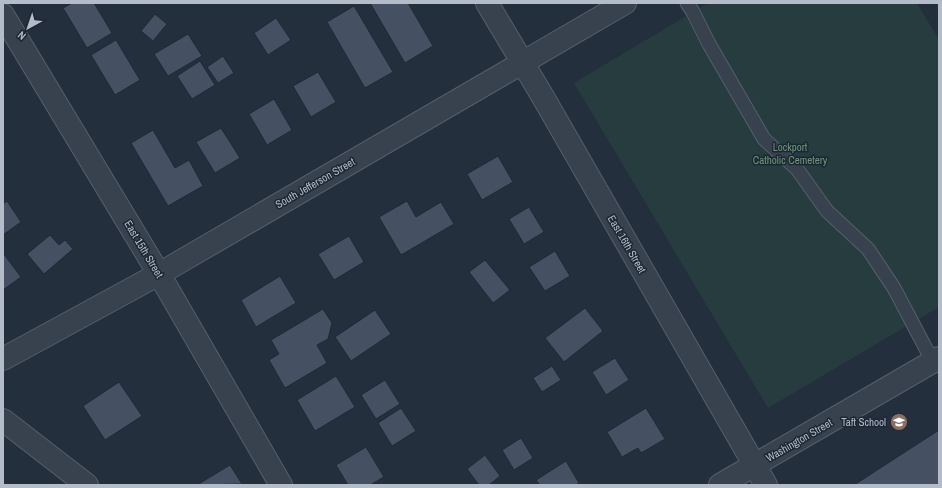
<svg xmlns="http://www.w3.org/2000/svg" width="942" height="488" font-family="'Archivo Narrow',sans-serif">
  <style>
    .green { fill: #263c3f }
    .building { fill: #455162; stroke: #1f2835 }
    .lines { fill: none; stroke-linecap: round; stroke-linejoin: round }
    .service-casing { stroke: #565f6c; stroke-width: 15 }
    .minor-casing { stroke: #565f6c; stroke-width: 24 }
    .tertiary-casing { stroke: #565f6c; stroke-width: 24 }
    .service { stroke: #38414e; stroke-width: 13 }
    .minor { stroke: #38414e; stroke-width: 22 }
    .tertiary { stroke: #38414e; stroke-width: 22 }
    .labels { text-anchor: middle; stroke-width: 3; stroke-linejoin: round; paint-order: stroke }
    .park-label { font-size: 11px; fill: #6b9a76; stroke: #1d2633 }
    .street-label { font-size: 11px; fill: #b4bcc9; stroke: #1d2633 }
    .poi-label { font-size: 11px; fill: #b4bcc9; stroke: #1d2633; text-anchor: end }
  </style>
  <rect width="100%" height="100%" fill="#242f3e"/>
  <polygon class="green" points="708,3 917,3 939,40 939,307 768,408 574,83"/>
  <g class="building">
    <polygon points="72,3 94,3 112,33 87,48 63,8"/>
    <polygon points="370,3 408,3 433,46 405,63"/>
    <polygon points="354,6 393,72 365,88 327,22"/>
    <polygon points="155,14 167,24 153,41 141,31"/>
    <polygon points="276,18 291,40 268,55 254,33"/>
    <polygon points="188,34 202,56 168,76 154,54"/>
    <polygon points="116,40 140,80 115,95 91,55"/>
    <polygon points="223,56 234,73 218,83 207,67"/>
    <polygon points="200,61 215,85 192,99 177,76"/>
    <polygon points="318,72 336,102 311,117 293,86"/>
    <polygon points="274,99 292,130 267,145 249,114"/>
    <polygon points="221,128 240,158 215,173 196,142"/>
    <polygon points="153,130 175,168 189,160 203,186 168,206 131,143"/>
    <polygon points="498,156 513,182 482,200 467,174"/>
    <polygon points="7,201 21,222 3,235 3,204"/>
    <polygon points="407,201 416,217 441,202 454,224 401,255 379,217"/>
    <polygon points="529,207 544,232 524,244 509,219"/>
    <polygon points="50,235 59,245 65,240 73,249 44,274 27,254"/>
    <polygon points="349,236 364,262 334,280 318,254"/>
    <polygon points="555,251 570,276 545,291 529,267"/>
    <polygon points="3,253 21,277 3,290"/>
    <polygon points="485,260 510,290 493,303 469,272"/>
    <polygon points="280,276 296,303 256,327 241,300"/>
    <polygon points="585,308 603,331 564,362 545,338"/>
    <polygon points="323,309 332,323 328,339 317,345 327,363 285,388 269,360 279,354 271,340"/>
    <polygon points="375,310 391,334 351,361 335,337"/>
    <polygon points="615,358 629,380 606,395 592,372"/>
    <polygon points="552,366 561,380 542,392 533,378"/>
    <polygon points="336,376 355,407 315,431 297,400"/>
    <polygon points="385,380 400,404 376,419 361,395"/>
    <polygon points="119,382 142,416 105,440 83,406"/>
    <polygon points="401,408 416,431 392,446 378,423"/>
    <polygon points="646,408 665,439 641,453 638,448 622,457 607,432"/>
    <polygon points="939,430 939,485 854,485"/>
    <polygon points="521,438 533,458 514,470 502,450"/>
    <polygon points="366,447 384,477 370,485 348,485 336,465"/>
    <polygon points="485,455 500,476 489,485 479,485 467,469"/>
    <polygon points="566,461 579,483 576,485 540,485 536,480"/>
    <polygon points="230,465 242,484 197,485"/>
  </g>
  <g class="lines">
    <g class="service-casing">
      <polyline id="service" points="687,3 693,12 709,44 764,139 797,169 827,211 868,249 894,288 933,362"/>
    </g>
    <g class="minor-casing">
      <g id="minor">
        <polyline points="487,3 543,97 766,485"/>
        <polyline points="3,15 159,274 281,485"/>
        <polyline points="3,359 159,274 625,3"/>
        <polyline points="720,485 939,358"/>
      </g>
    </g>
    <g class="tertiary-casing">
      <polyline id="tertiary" points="3,420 87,485"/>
    </g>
    <use href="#service" class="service"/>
    <use href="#minor" class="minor"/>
    <use href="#tertiary" class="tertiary"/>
  </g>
  <defs>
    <g id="school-disc" transform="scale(0.9)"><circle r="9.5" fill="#8d6e63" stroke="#1d2633"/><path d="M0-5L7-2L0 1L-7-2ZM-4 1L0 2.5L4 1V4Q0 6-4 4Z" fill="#fff"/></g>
  </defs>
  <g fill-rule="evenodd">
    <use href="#school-disc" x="899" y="422"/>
  </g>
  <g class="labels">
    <g class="park-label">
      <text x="790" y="151">Lockport<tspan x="790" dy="13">Catholic Cemetery</tspan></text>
    </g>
    <g class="street-label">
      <text transform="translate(315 183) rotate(-30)" y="4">South Jefferson Street</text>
      <text transform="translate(627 244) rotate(60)" y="4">East 16th Street</text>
      <text transform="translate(144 249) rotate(59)" y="4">East 15th Street</text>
      <text transform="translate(799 440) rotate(-30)" y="4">Washington Street</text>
    </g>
    <g class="poi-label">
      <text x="886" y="426">Taft School</text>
    </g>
  </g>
  <rect width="942" height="488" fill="none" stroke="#b4bcc9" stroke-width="8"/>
  <g transform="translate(28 28) rotate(220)" stroke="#1d2633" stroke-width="3" paint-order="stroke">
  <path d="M0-3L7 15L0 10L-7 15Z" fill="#b4bcc9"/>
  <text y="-6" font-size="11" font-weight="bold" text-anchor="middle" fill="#b4bcc9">N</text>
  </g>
</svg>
